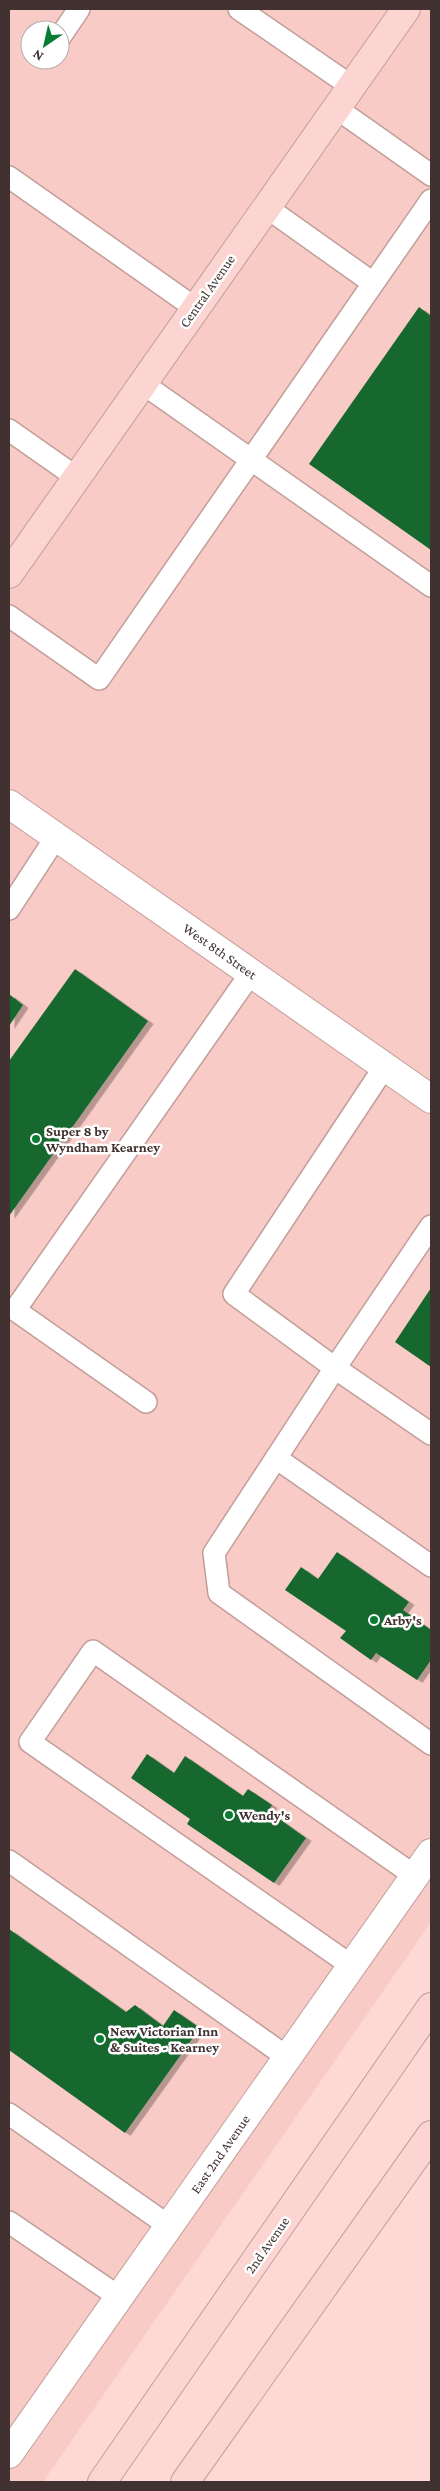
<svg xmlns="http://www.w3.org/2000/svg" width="440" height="2491" font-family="'Crimson Pro',serif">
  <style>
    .built { fill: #f9cbc6; fill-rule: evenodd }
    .building { fill: #14672e; filter: url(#shadow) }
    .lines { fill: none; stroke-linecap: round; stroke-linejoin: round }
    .lane-casing { stroke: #c19e9a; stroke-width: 24 }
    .street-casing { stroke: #c19e9a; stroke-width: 30 }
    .secondary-casing { stroke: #c19e9a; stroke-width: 30 }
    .lane { stroke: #fff; stroke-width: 21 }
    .street { stroke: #fff; stroke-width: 28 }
    .secondary { stroke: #fcd4d2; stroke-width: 28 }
    .poi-dot { fill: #077d34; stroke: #fff; stroke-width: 2 }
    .labels { text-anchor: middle; stroke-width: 5; stroke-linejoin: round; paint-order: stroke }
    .street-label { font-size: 14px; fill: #413231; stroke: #fff }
    .poi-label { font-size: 14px; font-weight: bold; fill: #413231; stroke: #fff; text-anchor: start }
  </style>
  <defs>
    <filter id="shadow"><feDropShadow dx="5.5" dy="3" stdDeviation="0" flood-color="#0004"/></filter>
  </defs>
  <rect width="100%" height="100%" fill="#fed8d4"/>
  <path class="built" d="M9 9H431V1922L43 2482H9ZM30 30H60V60H30Z"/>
  <g class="building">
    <polygon points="419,307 431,316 431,550 309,464"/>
    <polygon points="75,969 148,1021 9,1216 9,1061"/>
    <polygon points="9,994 23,1005 9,1026"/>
    <polygon points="431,1288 431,1367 395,1342"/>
    <polygon points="337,1552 409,1602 403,1610 431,1630 431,1660 417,1680 376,1653 371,1660 340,1638 346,1631 285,1590 301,1567 318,1579"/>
    <polygon points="147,1754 174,1773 185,1756 243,1796 248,1789 272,1805 268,1811 306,1838 274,1883 187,1824 190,1819 131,1778"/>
    <polygon points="9,1929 126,2012 135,2005 163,2026 174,2010 200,2028 125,2133 9,2050"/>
  </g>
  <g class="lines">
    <g class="lane-casing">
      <g id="lane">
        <polyline points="239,9 351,86"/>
        <polyline points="60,37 79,9"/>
        <polyline points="336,108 431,175"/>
        <polyline points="9,177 195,308"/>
        <polyline points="266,207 373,283"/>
        <polyline points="142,383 431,586"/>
        <polyline points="9,430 76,477"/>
        <polyline points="9,616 99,679 431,200"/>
        <polyline points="9,909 56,837"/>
        <polyline points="385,1066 234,1294 335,1368 431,1434"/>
        <polyline points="431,1226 335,1368 214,1553 219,1593 431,1744"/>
        <polyline points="146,1402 15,1310 251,973"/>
        <polyline points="276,1458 431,1566"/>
        <polyline points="9,1861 287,2057"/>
        <polyline points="352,1966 30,1742 93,1651 415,1876"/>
        <polyline points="9,2114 169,2226"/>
        <polyline points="9,2222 119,2297"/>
      </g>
    </g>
    <g class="street-casing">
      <g id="street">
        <polyline points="9,804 431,1099"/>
        <polyline points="9,2454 431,1853"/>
      </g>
    </g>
    <g class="secondary-casing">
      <g id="secondary">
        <polyline points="9,574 406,9"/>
        <polyline points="102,2482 431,2007"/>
        <polyline points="185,2482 431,2135"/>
      </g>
    </g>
    <use href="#lane" class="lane"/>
    <use href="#street" class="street"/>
    <use href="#secondary" class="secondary"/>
  </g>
  <g class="poi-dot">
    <circle cx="36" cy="1139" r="5"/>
    <circle cx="374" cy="1620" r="5"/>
    <circle cx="229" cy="1815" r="5"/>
    <circle cx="100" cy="2039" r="5"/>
  </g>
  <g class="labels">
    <g class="street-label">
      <text transform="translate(207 291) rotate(-55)" y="5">Central Avenue</text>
      <text transform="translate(220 951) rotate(35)" y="5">West 8th Street</text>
      <text transform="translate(220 2154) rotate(-55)" y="5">East 2nd Avenue</text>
      <text transform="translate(267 2245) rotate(-55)" y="5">2nd Avenue</text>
    </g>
    <g class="poi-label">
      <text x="46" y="1136">Super 8 by<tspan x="46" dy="16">Wyndham Kearney</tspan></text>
      <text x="384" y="1625">Arby's</text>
      <text x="239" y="1820">Wendy's</text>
      <text x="110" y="2036">New Victorian Inn<tspan x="110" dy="16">&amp; Suites - Kearney</tspan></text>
    </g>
  </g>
  <rect width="440" height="2491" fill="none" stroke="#413231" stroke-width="20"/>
  <g transform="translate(45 45) rotate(214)"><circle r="24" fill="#ffffff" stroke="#b3adad"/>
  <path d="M0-4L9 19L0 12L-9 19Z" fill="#077d34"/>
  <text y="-8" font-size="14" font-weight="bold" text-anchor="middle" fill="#413231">N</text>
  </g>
</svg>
